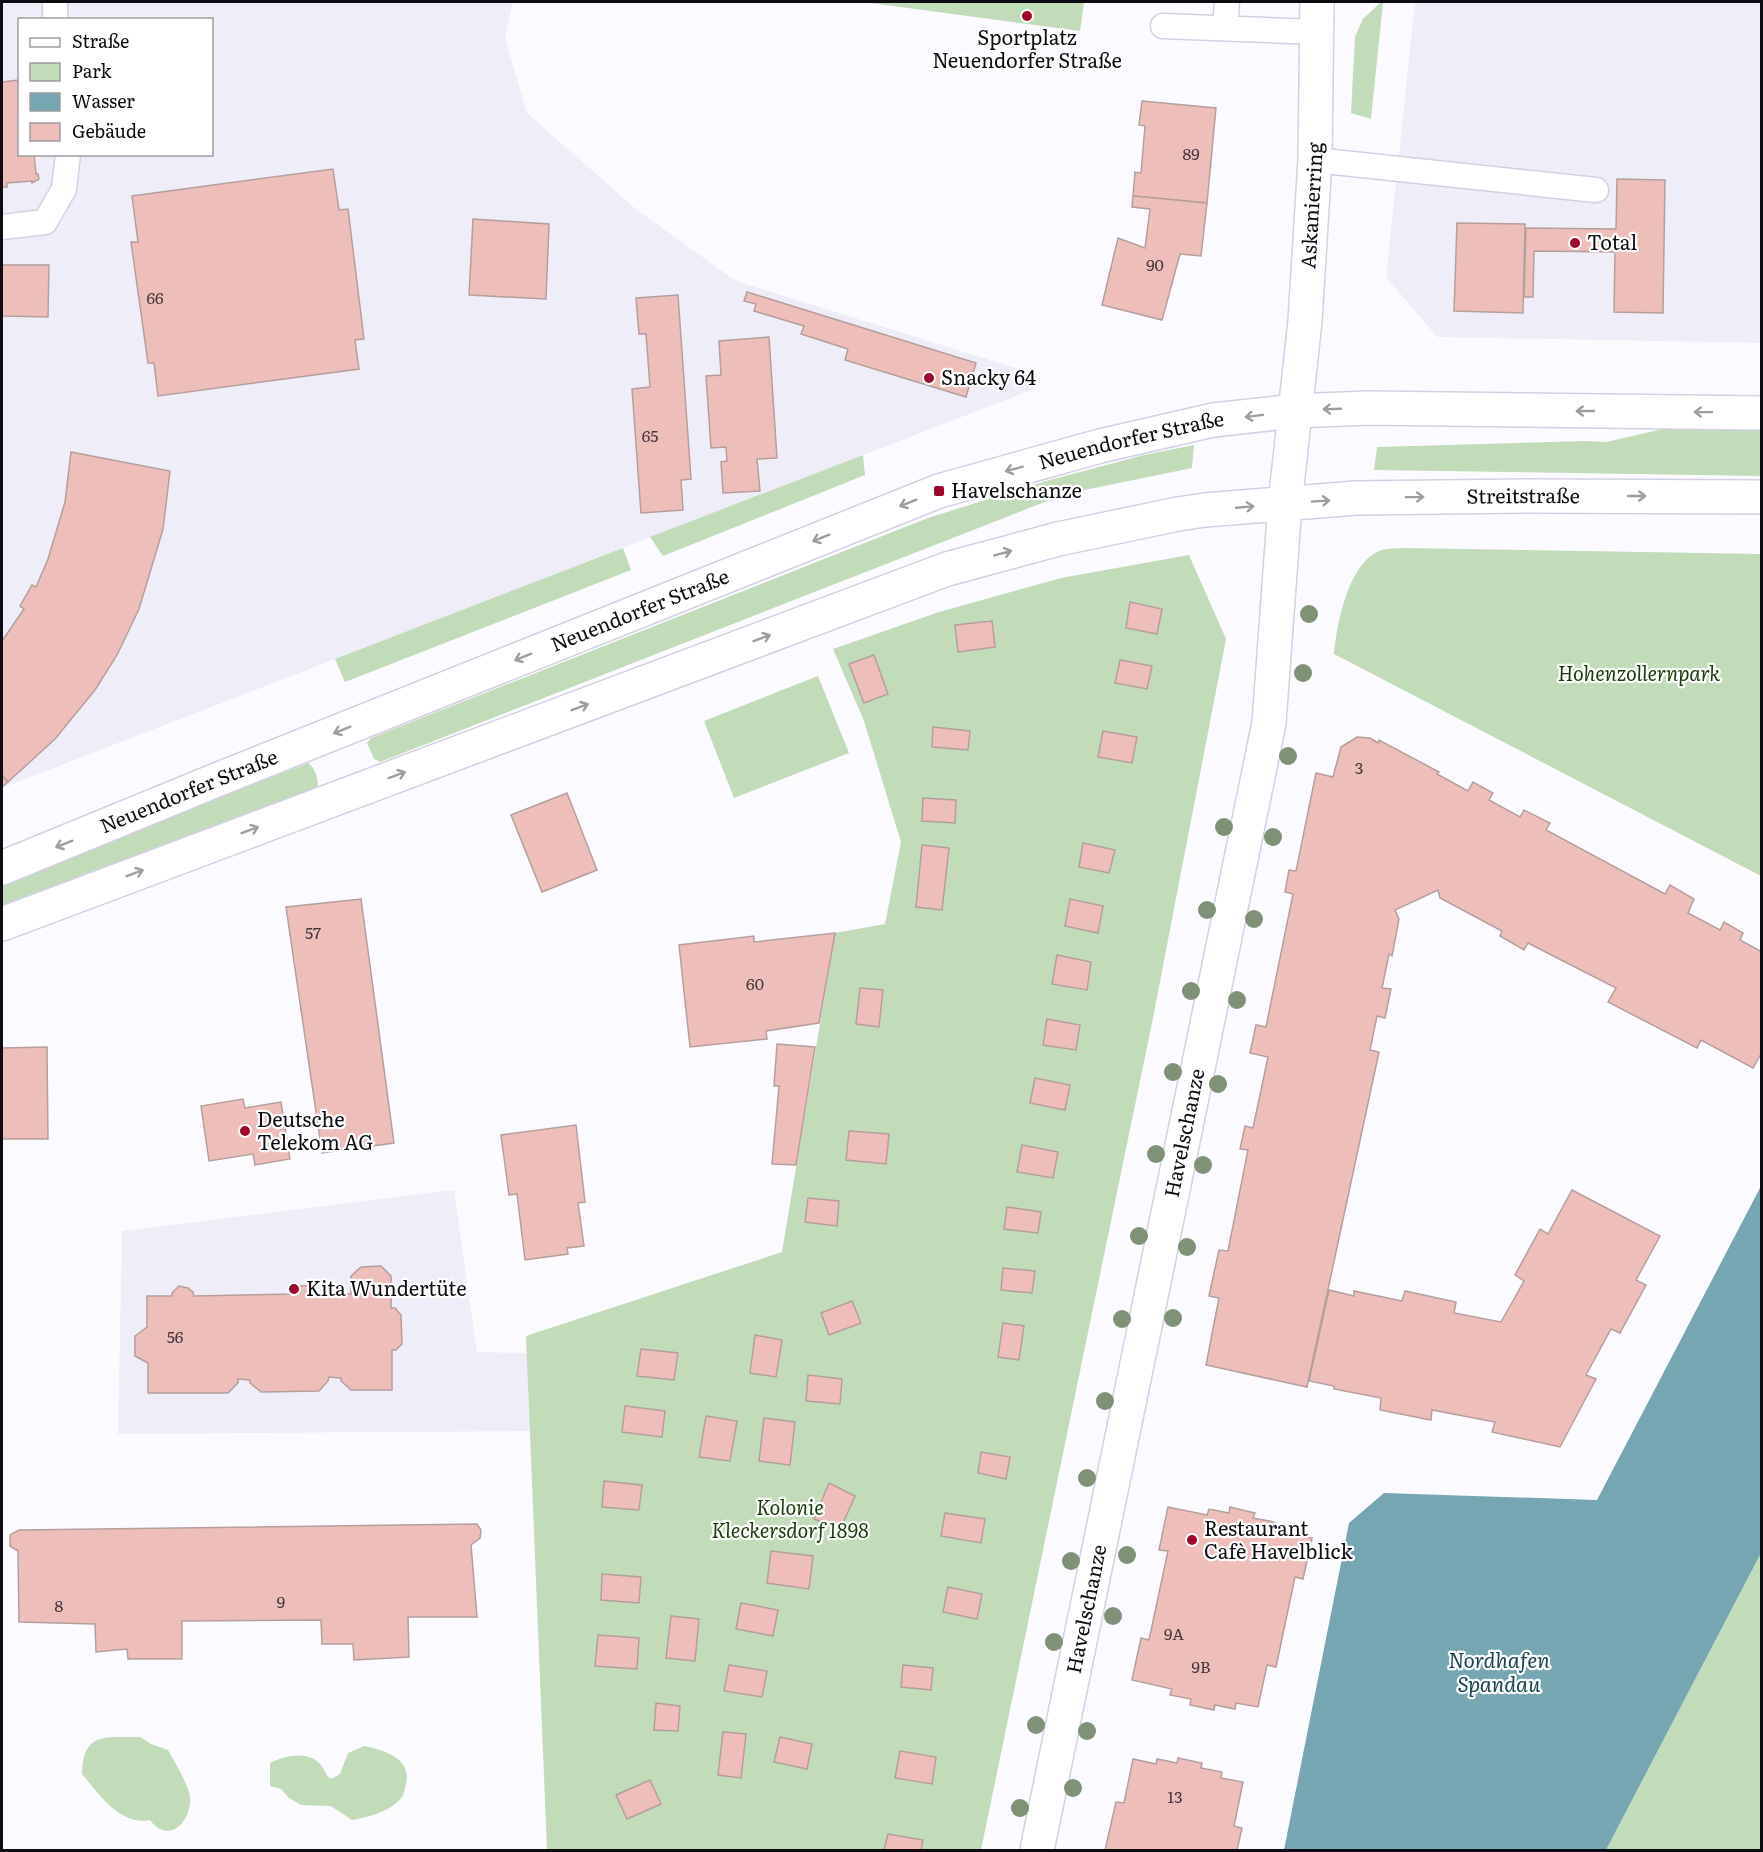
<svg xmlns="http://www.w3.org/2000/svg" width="1763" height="1852" font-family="Literata,serif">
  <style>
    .built { fill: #efeef8; fill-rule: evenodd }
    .green { fill: #c2dbb9 }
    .water { fill: #75a6b1 }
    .building { fill: #edbeba; stroke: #b59f9d; stroke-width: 1.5 }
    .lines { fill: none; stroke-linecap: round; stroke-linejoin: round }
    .service-casing { stroke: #d3d0e3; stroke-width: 27 }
    .minor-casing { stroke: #d3d0e3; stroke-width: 36 }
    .secondary-casing { stroke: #d3d0e3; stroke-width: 36 }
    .service { stroke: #fff; stroke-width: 24 }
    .minor { stroke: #fff; stroke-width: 33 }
    .secondary { stroke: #fff; stroke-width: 33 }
    .tree { fill: #7f9177 }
    .oneway { stroke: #9e9ea0 }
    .poi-dot { fill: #a3062d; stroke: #fff; stroke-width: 2 }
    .labels { text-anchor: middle; stroke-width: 4.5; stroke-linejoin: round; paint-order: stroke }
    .number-label { font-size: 16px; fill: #45383c }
    .poi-label { font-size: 20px; fill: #0d0c12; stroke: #fff; text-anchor: start }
    .street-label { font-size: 20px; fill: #0d0c12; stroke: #fff }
    .park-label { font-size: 20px; font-style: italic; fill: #1a3a08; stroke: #fff }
    .water-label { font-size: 21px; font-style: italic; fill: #19464f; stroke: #fff }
  </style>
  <rect width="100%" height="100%" fill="#fbfbff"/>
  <g class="built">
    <path d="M2 2H513L505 38 527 113 637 210 736 281 1038 375 1034 389 2 788ZM20 20H212V154H20Z"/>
    <polygon points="1415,2 1761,2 1761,343 1437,337 1386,277"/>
    <polygon points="454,1190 477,1352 527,1353 530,1431 118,1434 122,1231"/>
  </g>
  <g class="green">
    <polygon points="863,2 1084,2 1080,31"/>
    <polygon points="1381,2 1383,2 1371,119 1351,113 1355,37 1363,19"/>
    <polygon points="1692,428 1761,430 1761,476 1374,470 1377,447 1584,441 1606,442 1663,429"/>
    <polygon points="1194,445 1192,468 1065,494 380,762 374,759 367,743 371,738 928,518 1046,481 1144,455"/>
    <polygon points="863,455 865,475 663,556 650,537"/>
    <polygon points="623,548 631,570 345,682 335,659"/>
    <path d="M1402 548 1761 554V876L1334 654C1337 624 1348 564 1379 551 1385 548 1395 549 1402 548Z"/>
    <polygon points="1189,555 1226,639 1152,1023 981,1850 547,1850 526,1336 782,1252 835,933 885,924 901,842 864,721 833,649 939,612 1061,578"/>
    <polygon points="818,676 849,753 734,798 704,721"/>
    <path d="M308 763C315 768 318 778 318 786L315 788 2 908V882Z"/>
    <polygon points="1761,1553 1761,1850 1606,1850"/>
    <path d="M140 1737 151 1744 168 1750C174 1761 190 1787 190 1798 192 1820 169 1846 150 1820 120 1826 99 1794 82 1774 83 1730 107 1738 140 1737Z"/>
    <path d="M364 1746C384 1750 412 1758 406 1784 405 1788 404 1794 402 1797 390 1812 369 1817 352 1820L331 1806 301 1805 289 1798 281 1789 270 1786V1763C284 1756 307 1750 320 1764 325 1769 325 1775 331 1779L340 1774 348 1753Z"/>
  </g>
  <polygon class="water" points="1761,1186 1761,1553 1606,1850 1284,1850 1349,1523 1384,1493 1597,1500"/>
  <g class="building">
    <polygon points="19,77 20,77 20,154 34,154 36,174 38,174 39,179 32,183 32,181 7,183 7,187 2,187 2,82 19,80"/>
    <polygon points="1142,101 1216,108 1207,203 1133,196 1135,172 1141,173 1145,126 1139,125"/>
    <polygon points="333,169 339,210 348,209 364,339 355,340 359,369 158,396 154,363 148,363 131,242 138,242 132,196"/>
    <polygon points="1617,179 1665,180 1663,313 1614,312 1615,252 1534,251 1533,297 1524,297 1526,228 1616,229"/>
    <polygon points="1133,196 1207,203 1201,256 1180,254 1162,320 1102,305 1118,238 1145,248 1150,209 1132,207"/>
    <polygon points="473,219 549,224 546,299 469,295"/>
    <polygon points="1457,223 1525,224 1523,313 1454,311"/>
    <polygon points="2,265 49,265 48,317 2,316"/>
    <polygon points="747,292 976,363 966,397 845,360 848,349 801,334 804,326 754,311 756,304 744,301"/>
    <polygon points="678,295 691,479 681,480 683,510 641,513 632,389 650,387 646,334 639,334 636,298"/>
    <polygon points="769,337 777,458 757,459 760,491 723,493 721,462 727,461 726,447 711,448 706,376 721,375 719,341"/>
    <polygon points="71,452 170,471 163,529 139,609 117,655 95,690 55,739 8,782 2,775 2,641 24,609 20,606 32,585 36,587 48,559 65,502"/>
    <polygon points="1130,602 1162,609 1157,634 1126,628"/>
    <polygon points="992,621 995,647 958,652 955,625"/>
    <polygon points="874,655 888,694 864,703 849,664"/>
    <polygon points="1120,660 1152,666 1147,689 1115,683"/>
    <polygon points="933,727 970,731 968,750 932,747"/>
    <polygon points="1103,731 1137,737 1132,763 1098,757"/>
    <polygon points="1357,737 1370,738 1378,743 1379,740 1439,772 1437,774 1468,791 1473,782 1493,793 1489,800 1520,817 1524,810 1550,823 1546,830 1665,894 1670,885 1694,899 1688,913 1720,930 1724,922 1743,933 1740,940 1762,952 1762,1052 1753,1068 1701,1040 1697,1048 1608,1002 1616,988 1528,943 1524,950 1500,936 1502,931 1440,898 1438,890 1395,910 1399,919 1392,956 1389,954 1382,988 1391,989 1385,1018 1377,1016 1370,1050 1379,1052 1307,1387 1206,1365 1219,1298 1209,1296 1219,1250 1228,1251 1248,1150 1240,1149 1245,1126 1253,1128 1268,1057 1250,1053 1256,1025 1266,1027 1293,894 1285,892 1289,870 1296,871 1316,773 1333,777 1341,747"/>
    <polygon points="2,775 8,782 2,787"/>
    <polygon points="567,793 597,870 542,892 511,815"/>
    <polygon points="923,798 956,800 955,823 922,821"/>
    <polygon points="1083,843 1115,850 1109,873 1079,867"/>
    <polygon points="922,845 949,848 942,910 916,907"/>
    <polygon points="361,899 394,1143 322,1153 286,907"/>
    <polygon points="1070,899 1103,906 1098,933 1065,926"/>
    <polygon points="835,933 819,1023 766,1031 767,1039 690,1047 679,945 754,936 754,942"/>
    <polygon points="1057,955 1091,962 1087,990 1052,984"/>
    <polygon points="860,988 883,990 879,1027 856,1024"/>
    <polygon points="1047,1019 1080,1025 1076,1050 1043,1045"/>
    <polygon points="777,1044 815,1047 796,1165 772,1164 779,1086 774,1086"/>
    <polygon points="47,1047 48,1139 2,1139 2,1048"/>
    <polygon points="1035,1078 1070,1085 1065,1110 1030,1103"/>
    <polygon points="243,1099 245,1108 281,1102 290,1159 255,1165 253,1154 209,1161 201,1106"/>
    <polygon points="576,1125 585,1202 578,1203 584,1246 567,1248 568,1254 525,1260 517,1194 509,1195 501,1135"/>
    <polygon points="849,1131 889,1134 886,1164 846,1160"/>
    <polygon points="1022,1145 1058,1152 1053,1178 1017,1172"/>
    <polygon points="1572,1190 1660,1236 1636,1280 1646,1285 1620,1333 1611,1329 1586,1375 1596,1379 1560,1447 1492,1432 1495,1422 1432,1410 1431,1420 1380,1410 1381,1398 1334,1389 1334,1386 1309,1381 1329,1290 1354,1296 1354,1291 1402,1301 1405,1291 1456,1302 1454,1313 1501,1322 1524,1281 1515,1275 1540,1229 1548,1234"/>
    <polygon points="808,1198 839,1201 837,1226 805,1222"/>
    <polygon points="1007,1207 1041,1212 1038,1233 1004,1229"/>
    <polygon points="381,1266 391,1276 391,1308 395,1308 401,1315 402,1344 396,1350 392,1350 392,1390 351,1390 341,1381 341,1378 329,1377 328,1381 319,1391 261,1392 250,1383 250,1380 238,1379 238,1383 228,1393 148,1393 148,1363 135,1356 135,1336 147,1327 147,1296 172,1296 172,1293 179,1286 188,1288 193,1292 194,1296 296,1294 295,1290 301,1286 311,1285 317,1291 317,1294 351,1294 351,1276 361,1267"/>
    <polygon points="1003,1268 1035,1271 1032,1293 1001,1290"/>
    <polygon points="852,1301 861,1323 829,1335 821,1313"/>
    <polygon points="1003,1323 1024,1326 1019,1360 998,1357"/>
    <polygon points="755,1335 782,1340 776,1377 750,1373"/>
    <polygon points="641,1349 678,1353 674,1380 637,1376"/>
    <polygon points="808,1375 842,1379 840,1404 806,1401"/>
    <polygon points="625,1406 665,1411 662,1437 622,1432"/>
    <polygon points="706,1416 737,1421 730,1461 699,1457"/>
    <polygon points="764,1418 795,1422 790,1465 759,1461"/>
    <polygon points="981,1452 1010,1457 1006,1479 978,1473"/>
    <polygon points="604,1481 642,1485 639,1510 602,1507"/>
    <polygon points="829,1483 855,1496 840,1530 814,1519"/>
    <polygon points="1168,1507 1207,1515 1209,1509 1229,1513 1230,1507 1255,1513 1253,1518 1274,1522 1273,1529 1312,1538 1303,1579 1295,1577 1276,1667 1267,1665 1258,1707 1236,1703 1235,1709 1215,1705 1214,1710 1190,1705 1191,1699 1170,1695 1172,1689 1132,1680 1141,1638 1149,1640 1168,1551 1159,1550"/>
    <polygon points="945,1513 985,1519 981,1543 941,1536"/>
    <polygon points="477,1524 481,1530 480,1538 471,1545 477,1617 408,1617 409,1657 354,1660 353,1644 322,1644 321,1620 182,1621 182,1659 128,1659 127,1649 96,1652 95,1624 19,1622 18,1551 10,1546 10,1535 19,1530"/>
    <polygon points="771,1551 813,1556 809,1589 767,1583"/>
    <polygon points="602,1574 641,1577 639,1603 601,1600"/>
    <polygon points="948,1587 982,1594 977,1619 943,1612"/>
    <polygon points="741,1603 778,1610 773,1636 736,1629"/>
    <polygon points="671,1616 699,1619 695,1661 666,1658"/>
    <polygon points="598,1635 639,1638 637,1669 595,1666"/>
    <polygon points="729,1665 767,1671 762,1697 724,1691"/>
    <polygon points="903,1665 933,1668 931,1690 901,1687"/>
    <polygon points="656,1703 680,1706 678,1731 654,1730"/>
    <polygon points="723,1732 746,1734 741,1778 718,1775"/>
    <polygon points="780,1737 812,1744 807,1769 774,1762"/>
    <polygon points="900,1751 936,1757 932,1784 895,1778"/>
    <polygon points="1178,1758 1202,1763 1201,1768 1222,1772 1221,1778 1243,1782 1234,1826 1242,1828 1237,1850 1105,1850 1116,1802 1124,1803 1133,1759 1156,1764 1157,1759 1177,1763"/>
    <polygon points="650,1780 661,1804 627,1819 616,1795"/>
    <polygon points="888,1834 923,1840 921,1850 884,1850"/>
  </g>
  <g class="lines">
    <g class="service-casing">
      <g id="service">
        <polyline points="55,2 55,20"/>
        <polyline points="1163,26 1316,32"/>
        <polyline points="1225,28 1227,2"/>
        <polyline points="1315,160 1596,190"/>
        <polyline points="2,227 45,222 64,189 68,154"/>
      </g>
    </g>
    <g class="minor-casing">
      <g id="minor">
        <path id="s1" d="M1037 1850 1269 723 1285 504 1305 321 1315 160 1317 2"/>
      </g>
    </g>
    <g class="secondary-casing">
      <g id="secondary">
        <path id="s2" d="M2 868 219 779 939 491 1100 446 1213 420 1295 411 1368 408 1762 413"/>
        <path id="s3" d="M2 924 947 569 1058 539 1178 514 1205 510 1356 498 1526 496 1762 497"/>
      </g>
    </g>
    <use href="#service" class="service"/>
    <use href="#minor" class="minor"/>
    <use href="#secondary" class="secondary"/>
  </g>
  <g class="tree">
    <circle cx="1309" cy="614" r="9"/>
    <circle cx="1303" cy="673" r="9"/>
    <circle cx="1288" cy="756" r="9"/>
    <circle cx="1224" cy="827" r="9"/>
    <circle cx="1273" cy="837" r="9"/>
    <circle cx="1207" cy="910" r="9"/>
    <circle cx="1254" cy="919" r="9"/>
    <circle cx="1191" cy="991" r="9"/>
    <circle cx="1237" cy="1000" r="9"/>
    <circle cx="1173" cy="1072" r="9"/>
    <circle cx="1218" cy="1084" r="9"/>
    <circle cx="1156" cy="1154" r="9"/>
    <circle cx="1203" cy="1165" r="9"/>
    <circle cx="1139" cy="1236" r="9"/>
    <circle cx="1187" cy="1247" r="9"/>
    <circle cx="1173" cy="1318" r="9"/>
    <circle cx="1122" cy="1319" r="9"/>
    <circle cx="1105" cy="1401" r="9"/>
    <circle cx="1087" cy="1478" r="9"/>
    <circle cx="1127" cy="1555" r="9"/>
    <circle cx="1071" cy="1561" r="9"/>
    <circle cx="1113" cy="1616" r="9"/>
    <circle cx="1054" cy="1642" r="9"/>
    <circle cx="1036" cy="1725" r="9"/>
    <circle cx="1087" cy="1731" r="9"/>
    <circle cx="1073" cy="1788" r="9"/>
    <circle cx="1020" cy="1808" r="9"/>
  </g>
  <defs><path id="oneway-shaft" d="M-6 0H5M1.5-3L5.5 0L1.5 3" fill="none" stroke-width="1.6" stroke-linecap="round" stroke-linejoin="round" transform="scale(1.5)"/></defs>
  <g class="oneway">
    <use href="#oneway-shaft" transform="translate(1332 409) rotate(178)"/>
    <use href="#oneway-shaft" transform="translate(1585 411) rotate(-180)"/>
    <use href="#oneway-shaft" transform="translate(1703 412) rotate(-179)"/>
    <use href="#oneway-shaft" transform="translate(1254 416) rotate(173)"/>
    <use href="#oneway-shaft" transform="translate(1014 469) rotate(165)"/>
    <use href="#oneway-shaft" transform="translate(1637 496)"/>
    <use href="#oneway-shaft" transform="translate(1415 497) rotate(-1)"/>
    <use href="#oneway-shaft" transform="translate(1321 501) rotate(-4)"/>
    <use href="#oneway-shaft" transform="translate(908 503) rotate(158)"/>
    <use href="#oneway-shaft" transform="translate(1245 507) rotate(-5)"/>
    <use href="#oneway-shaft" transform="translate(821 538) rotate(158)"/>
    <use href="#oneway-shaft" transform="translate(1003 553) rotate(-15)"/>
    <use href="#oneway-shaft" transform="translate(762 638) rotate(-21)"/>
    <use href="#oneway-shaft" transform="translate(523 657) rotate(158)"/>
    <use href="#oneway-shaft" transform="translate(580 707) rotate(-21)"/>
    <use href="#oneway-shaft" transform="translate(342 730) rotate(158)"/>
    <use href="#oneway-shaft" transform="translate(397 775) rotate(-20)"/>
    <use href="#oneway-shaft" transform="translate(250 830) rotate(-21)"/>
    <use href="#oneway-shaft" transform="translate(64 844) rotate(158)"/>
    <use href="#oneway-shaft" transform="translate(135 873) rotate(-20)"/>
  </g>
  <g class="poi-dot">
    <circle cx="1027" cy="16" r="6"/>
    <circle cx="1575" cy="243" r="6"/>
    <circle cx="929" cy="378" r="6"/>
    <rect x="933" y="485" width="12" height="12" rx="3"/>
    <circle cx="245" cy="1131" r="6"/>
    <circle cx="294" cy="1289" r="6"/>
    <circle cx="1192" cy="1540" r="6"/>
  </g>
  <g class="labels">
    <g class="number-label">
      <text x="1191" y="160">89</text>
      <text x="1155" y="271">90</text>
      <text x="155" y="304">66</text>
      <text x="650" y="442">65</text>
      <text x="1359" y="774">3</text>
      <text x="313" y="939">57</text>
      <text x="755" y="990">60</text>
      <text x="175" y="1343">56</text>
      <text x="281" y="1608">9</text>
      <text x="59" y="1612">8</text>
      <text x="1174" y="1640">9A</text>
      <text x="1201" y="1673">9B</text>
      <text x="1175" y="1803">13</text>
    </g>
    <g class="poi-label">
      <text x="1027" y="45" text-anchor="middle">Sportplatz<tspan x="1027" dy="23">Neuendorfer Straße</tspan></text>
      <text x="1587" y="250">Total</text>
      <text x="941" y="385">Snacky 64</text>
      <text x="951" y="498">Havelschanze</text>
      <text x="257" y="1127">Deutsche<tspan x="257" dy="23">Telekom AG</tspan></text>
      <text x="306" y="1296">Kita Wundertüte</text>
      <text x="1204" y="1536">Restaurant<tspan x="1204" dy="23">Cafè Havelblick</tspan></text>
    </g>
    <g class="street-label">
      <text dy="7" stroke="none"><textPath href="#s1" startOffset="1670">Askanierring</textPath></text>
      <text dy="7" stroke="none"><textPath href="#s2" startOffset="1209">Neuendorfer Straße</textPath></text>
      <text dy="7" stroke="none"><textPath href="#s3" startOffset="1593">Streitstraße</textPath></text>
      <text dy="7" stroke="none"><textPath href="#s2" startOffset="688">Neuendorfer Straße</textPath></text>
      <text dy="7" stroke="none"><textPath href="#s2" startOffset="202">Neuendorfer Straße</textPath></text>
      <text dy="7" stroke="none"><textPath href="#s1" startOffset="732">Havelschanze</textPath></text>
      <text dy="7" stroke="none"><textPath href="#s1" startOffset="246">Havelschanze</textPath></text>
    </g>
    <g class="park-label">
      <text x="1639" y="681">Hohenzollernpark</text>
      <text x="790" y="1515">Kolonie<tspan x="790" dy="23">Kleckersdorf 1898</tspan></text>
    </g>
    <g class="water-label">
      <text x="1499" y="1668">Nordhafen<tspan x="1499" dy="24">Spandau</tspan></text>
    </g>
  </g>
  <rect width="1763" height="1852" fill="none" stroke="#0d0c12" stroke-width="6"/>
  <rect x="18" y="18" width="195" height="138" fill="#ffffff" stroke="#9e9ea0" stroke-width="1.5"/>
  <rect x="30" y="38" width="30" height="9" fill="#ffffff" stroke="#9e9ea0" stroke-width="1.5"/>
  <text x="72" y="48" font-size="18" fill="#0d0c12">Straße</text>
  <rect x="30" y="63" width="30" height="18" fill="#c2dbb9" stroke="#9e9ea0" stroke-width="1.5"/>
  <text x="72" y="78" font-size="18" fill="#0d0c12">Park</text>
  <rect x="30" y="93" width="30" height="18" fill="#75a6b1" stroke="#9e9ea0" stroke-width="1.5"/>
  <text x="72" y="108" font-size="18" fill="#0d0c12">Wasser</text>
  <rect x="30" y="123" width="30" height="18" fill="#edbeba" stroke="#9e9ea0" stroke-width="1.5"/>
  <text x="72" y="138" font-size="18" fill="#0d0c12">Gebäude</text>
</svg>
